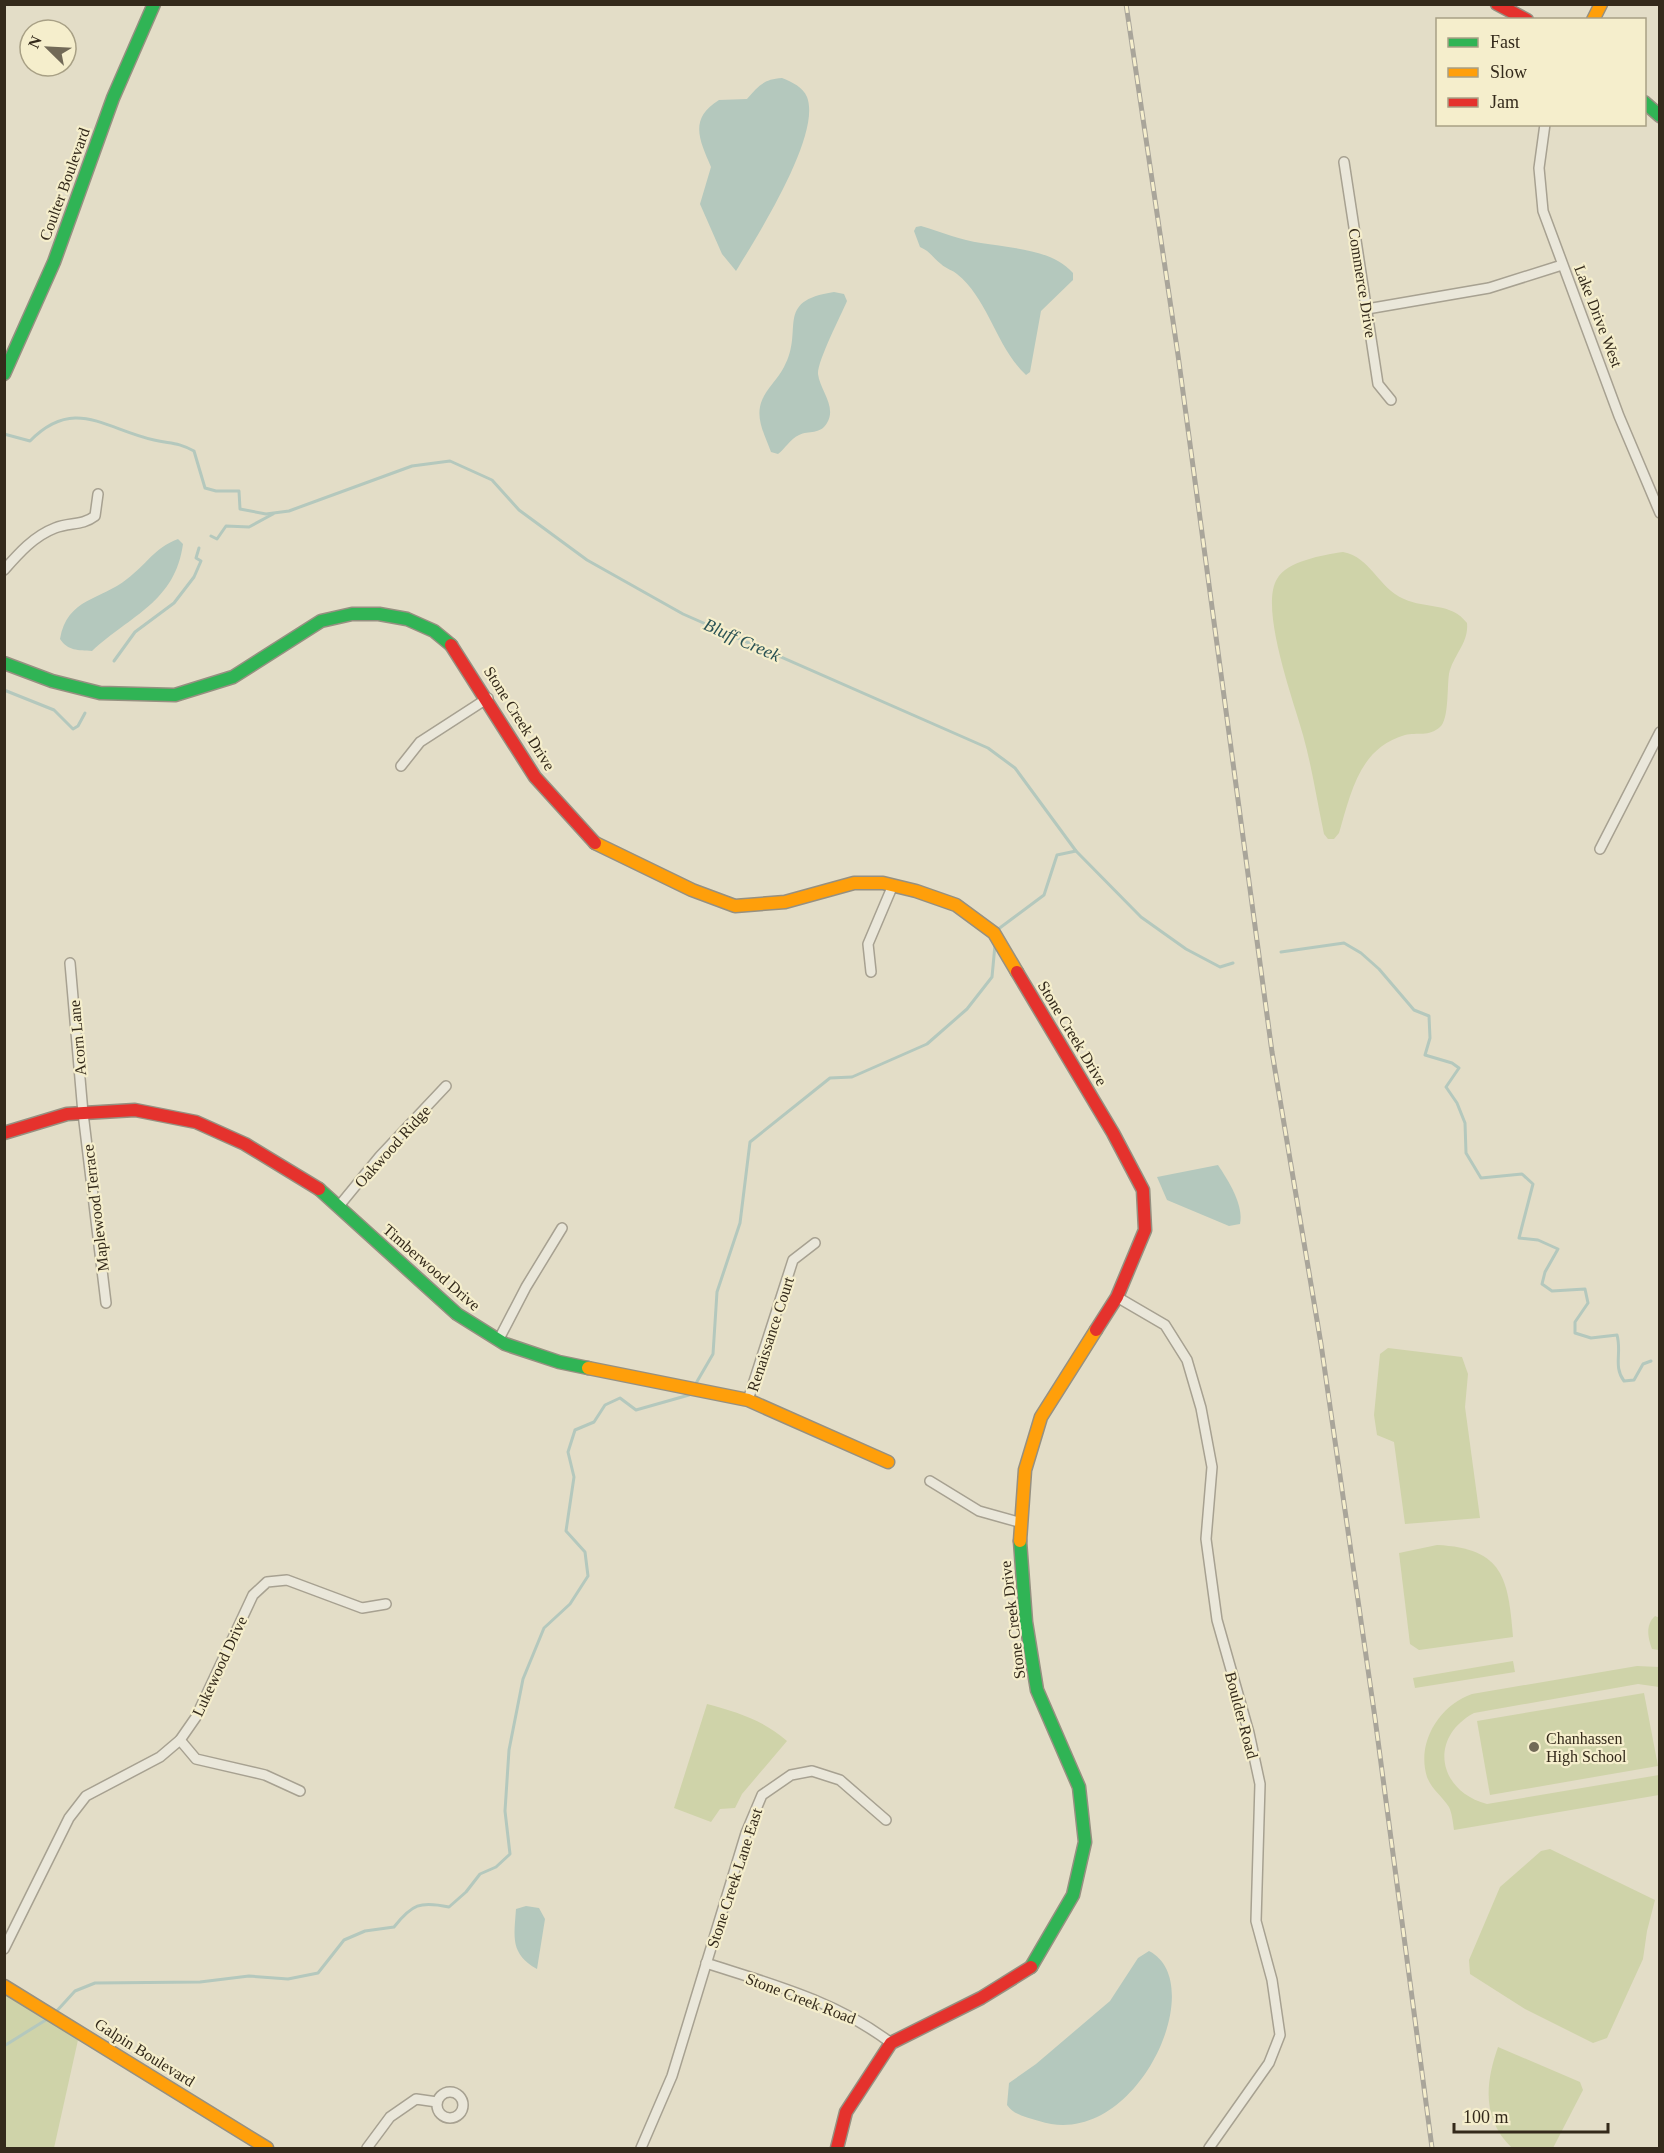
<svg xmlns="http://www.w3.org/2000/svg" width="1664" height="2153" font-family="'Times New Roman',serif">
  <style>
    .green { fill: #cfd3a9 }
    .water { fill: #b4c8bd }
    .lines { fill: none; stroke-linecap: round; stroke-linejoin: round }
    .stream { stroke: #b4c8bd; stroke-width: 3 }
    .street-casing { stroke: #a7a191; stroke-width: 12 }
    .fast-casing { stroke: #969081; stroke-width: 15 }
    .slow-casing { stroke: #969081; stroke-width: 15 }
    .jam-casing { stroke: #969081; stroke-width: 15 }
    .street { stroke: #eae7da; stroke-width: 9 }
    .fast { stroke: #30b455; stroke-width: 12 }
    .slow { stroke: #ff9f0a; stroke-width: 12 }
    .jam { stroke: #e5322d; stroke-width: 12 }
    .rail-casing { stroke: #a9a59a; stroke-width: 5 }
    .rail { stroke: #f5eecc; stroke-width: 3; stroke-dasharray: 9; stroke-linecap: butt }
    .poi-dot { fill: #716957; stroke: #f5eecc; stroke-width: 2 }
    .labels { text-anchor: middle; stroke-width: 4.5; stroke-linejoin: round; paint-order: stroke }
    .street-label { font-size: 16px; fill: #342a1b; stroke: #f5eecc }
    .poi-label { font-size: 16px; fill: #342a1b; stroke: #f5eecc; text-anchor: start }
    .water-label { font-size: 18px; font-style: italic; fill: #2a5254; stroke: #f5eecc }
  </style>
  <rect width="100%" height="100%" fill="#e3ddc7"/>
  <g class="green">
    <path d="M1343 552C1371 557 1378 588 1404 599 1426 609 1451 602 1467 623 1469 643 1453 655 1449 674 1447 687 1449 720 1440 727 1429 737 1417 732 1405 735 1359 748 1351 793 1339 833L1334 839H1328L1324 834C1317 801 1312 767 1303 735 1294 702 1259 608 1277 579 1287 561 1323 555 1343 552Z"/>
    <polygon points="1388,1348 1462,1357 1468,1374 1465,1407 1480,1518 1405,1524 1394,1442 1377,1435 1374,1415 1380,1354"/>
    <path d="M1437 1545C1504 1548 1508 1579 1513 1637L1419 1650 1410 1644 1399 1553Z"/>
    <path d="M1655 1616 1660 1618 1659 1650 1652 1649C1648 1638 1645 1625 1655 1616Z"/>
    <polygon points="1513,1661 1515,1672 1415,1688 1413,1678"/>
    <path d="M1637 1666 1659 1667V1687L1638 1684 1474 1713C1428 1738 1438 1791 1487 1804L1659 1775V1795L1454 1830C1453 1823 1452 1813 1449 1807 1442 1796 1432 1790 1427 1777 1416 1742 1440 1705 1472 1694Z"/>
    <polygon points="1644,1693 1658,1766 1490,1795 1477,1721"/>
    <path d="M707 1704C737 1712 763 1720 787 1741L742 1794 735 1808 720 1809 711 1822 674 1808Z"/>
    <polygon points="1550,1849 1655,1900 1647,1931 1643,1959 1607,2038 1593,2043 1525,2009 1470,1974 1469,1960 1500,1887 1541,1851"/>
    <polygon points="4,1986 80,2031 54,2148 5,2148"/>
    <path d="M1498 2047 1580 2082 1583 2090 1553 2148H1512C1482 2119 1485 2084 1498 2047Z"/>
  </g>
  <g class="water">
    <path d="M782 78C792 82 803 87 807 97 822 135 756 238 736 271L722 254 700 204 711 167C700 141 688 119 719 100L747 99C758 86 764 79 782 78Z"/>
    <path d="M921 226C941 232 961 240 981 243 1010 248 1052 249 1073 273V280L1041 311 1030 372 1026 375C996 347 989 300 957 274 953 270 946 269 941 264 933 258 930 251 920 247L914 231 916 227Z"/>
    <path d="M834 292 844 294 847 301C841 315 817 362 818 374 820 390 837 407 827 423 820 435 809 430 799 435 790 439 785 449 778 454L771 452C766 438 757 422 760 407 763 391 777 381 784 367 805 330 773 301 834 292Z"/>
    <path d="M178 539 183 544C175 602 131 615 92 651 78 650 68 651 60 639 67 598 101 600 127 579 147 564 154 548 178 539Z"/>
    <path d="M1218 1165C1228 1180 1244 1205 1240 1224L1229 1226 1167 1200 1157 1177Z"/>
    <path d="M526 1906 539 1908 545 1919 537 1969C510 1954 514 1937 516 1909Z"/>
    <path d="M1149 1951C1212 1983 1135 2153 1039 2121 1027 2117 1015 2116 1007 2105L1009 2083 1036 2064 1110 2001 1138 1958Z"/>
  </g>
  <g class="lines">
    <g class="stream">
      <path d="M4 434 30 441C74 396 105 429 154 440 172 444 177 442 194 451L205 488 216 491H239L240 509 266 514 289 511 412 466 450 461 492 480 519 510 587 560 683 614 988 748 1015 768 1076 851 1141 917 1186 949 1220 967 1233 963"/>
      <polyline points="211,536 217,539 226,526 249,527 273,514"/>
      <polyline points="114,661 135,632 174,603 194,577 201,561 196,558 199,548"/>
      <polyline points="4,690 54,710 73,729 78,726 85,713"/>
      <polyline points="997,930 1044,895 1057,855 1076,851"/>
      <path d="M1281 952 1344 943 1361 953 1379 969 1414 1010 1429 1016 1430 1038 1425 1055 1452 1063 1459 1068 1446 1087 1457 1103 1465 1123 1466 1153 1481 1178 1522 1174 1533 1184 1519 1238 1538 1240 1558 1249 1545 1272 1542 1284 1552 1291 1585 1289 1588 1303 1575 1322V1333L1591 1338 1617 1335C1622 1353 1613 1366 1624 1381L1634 1380 1643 1364 1651 1361"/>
      <polyline points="695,1385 713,1354 717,1292 740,1223 750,1142 830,1078 852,1077 927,1044 967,1009 992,977 995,945"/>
      <path d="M54 2014 75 1991 95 1983 200 1982 249 1976 288 1979 318 1973 344 1940 365 1931 394 1927C412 1904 420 1901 449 1907L466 1892 480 1874 496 1867 510 1854 505 1811 509 1750 523 1679 544 1628 570 1604 588 1576 585 1552 566 1531 574 1477 568 1452 575 1430 594 1422 605 1405 620 1398 636 1410 689 1395 691 1391"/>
      <polyline points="4,2046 49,2018"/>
    </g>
    <g class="street-casing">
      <g id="street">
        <polyline points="1545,124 1539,168 1543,211 1619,416 1660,513"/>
        <polyline points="1344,162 1378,384 1391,400"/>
        <polyline points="1367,309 1489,288 1562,265"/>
        <path d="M4 570C19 553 34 536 55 528 70 522 82 526 95 516L98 494"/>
        <polyline points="401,766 420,742 488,698"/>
        <polyline points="1600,849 1660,732"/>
        <polyline points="70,963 83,1113 106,1303"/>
        <polyline points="871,972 868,944 893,885"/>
        <polyline points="339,1206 380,1156 446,1086"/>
        <polyline points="1117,1297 1165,1325 1187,1360 1201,1408 1212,1467 1206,1539 1217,1620 1249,1733 1260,1784 1256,1921 1272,1980 1280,2035 1269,2063 1209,2148"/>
        <polyline points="499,1339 526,1287 562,1228"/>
        <polyline points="748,1400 793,1260 815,1243"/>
        <polyline points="930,1481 979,1511 1022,1523"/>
        <polyline points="180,1740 196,1759 265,1775 300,1791"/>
        <polyline points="4,1949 69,1818 86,1796 160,1757 180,1740 196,1717 253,1595 267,1582 287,1580 362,1608 386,1604"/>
        <path d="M706 1963C771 1984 836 2001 891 2043"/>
        <circle cx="450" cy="2105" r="13"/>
        <polyline points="367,2148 390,2117 416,2099 437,2102"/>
        <polyline points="641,2148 672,2076 746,1833 762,1795 791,1775 812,1771 840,1780 886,1820"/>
      </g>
    </g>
    <g class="fast-casing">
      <g id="fast">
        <polyline points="1644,102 1660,116"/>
        <polyline points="4,374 54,262 113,98 154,4"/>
        <polyline points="4,663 52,681 100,693 175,695 233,677 321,621 352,614 379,614 407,619 434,631 451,645"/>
        <polyline points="319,1189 457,1314 505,1344 559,1362 588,1368"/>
        <polyline points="1020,1541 1026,1622 1037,1690 1079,1787 1085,1842 1073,1895 1031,1967"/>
      </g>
    </g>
    <g class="slow-casing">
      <g id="slow">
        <polyline points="1593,20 1601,4"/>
        <polyline points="595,843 692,890 735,906 785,902 854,883 883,883 916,891 956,905 994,933 1017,972"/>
        <polyline points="588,1368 748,1400 888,1462"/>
        <polyline points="1020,1541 1025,1470 1041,1417 1096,1330"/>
        <polyline points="4,1986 267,2148"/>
      </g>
    </g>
    <g class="jam-casing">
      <g id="jam">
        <polyline points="1497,4 1527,20"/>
        <polyline points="451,645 535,777 595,843"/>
        <polyline points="1017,972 1113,1133 1143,1190 1145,1230 1117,1297 1096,1330"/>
        <polyline points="4,1133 67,1114 135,1110 196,1122 245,1144 319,1189"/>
        <polyline points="837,2148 846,2112 891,2043 981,1998 1031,1967"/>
      </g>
    </g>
    <use href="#street" class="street"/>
    <use href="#fast" class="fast"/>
    <use href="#slow" class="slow"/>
    <use href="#jam" class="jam"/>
    <g class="rail-casing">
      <polyline id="rail" points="1126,4 1178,355 1272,1052 1321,1344 1375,1718 1432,2148"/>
    </g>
    <use href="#rail" class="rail"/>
  </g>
  <circle class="poi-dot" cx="1534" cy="1747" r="6"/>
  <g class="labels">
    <g class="street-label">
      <text transform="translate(64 184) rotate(-70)" y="6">Coulter Boulevard</text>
      <text transform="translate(1363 283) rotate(81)" y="6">Commerce Drive</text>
      <text transform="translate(1599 316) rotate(69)" y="6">Lake Drive West</text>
      <text transform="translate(520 718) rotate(58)" y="6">Stone Creek Drive</text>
      <text transform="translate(1073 1033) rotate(59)" y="6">Stone Creek Drive</text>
      <text transform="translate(77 1038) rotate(-95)" y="6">Acorn Lane</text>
      <text transform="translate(392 1146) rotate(-48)" y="6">Oakwood Ridge</text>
      <text transform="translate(95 1208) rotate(-97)" y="6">Maplewood Terrace</text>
      <text transform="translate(432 1267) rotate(41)" y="6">Timberwood Drive</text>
      <text transform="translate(770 1334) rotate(-72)" y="6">Renaissance Court</text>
      <text transform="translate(1012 1620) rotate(-97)" y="6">Stone Creek Drive</text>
      <text transform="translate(219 1666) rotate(-65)" y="6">Lukewood Drive</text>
      <text transform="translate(1242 1715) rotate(75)" y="6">Boulder Road</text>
      <text transform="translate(734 1878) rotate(-72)" y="6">Stone Creek Lane East</text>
      <text transform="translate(801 1998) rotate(21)" y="6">Stone Creek Road</text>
      <text transform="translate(145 2052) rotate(32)" y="6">Galpin Boulevard</text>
    </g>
    <g class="poi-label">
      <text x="1546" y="1744">Chanhassen<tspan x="1546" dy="18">High School</tspan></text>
    </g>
    <g class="water-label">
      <text transform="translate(742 640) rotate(24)" y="6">Bluff Creek</text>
    </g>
  </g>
  <rect width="1664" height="2153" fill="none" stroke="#342a1b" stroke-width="12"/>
  <rect x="1436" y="18" width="210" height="108" fill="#f5eecc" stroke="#a8a085" stroke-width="1.5"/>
  <rect x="1448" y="38" width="30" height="9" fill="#30b455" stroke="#a8a085" stroke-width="1.5"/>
  <text x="1490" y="48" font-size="18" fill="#342a1b">Fast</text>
  <rect x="1448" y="68" width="30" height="9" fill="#ff9f0a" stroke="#a8a085" stroke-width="1.5"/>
  <text x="1490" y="78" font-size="18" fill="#342a1b">Slow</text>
  <rect x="1448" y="98" width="30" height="9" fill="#e5322d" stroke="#a8a085" stroke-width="1.5"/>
  <text x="1490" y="108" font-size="18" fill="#342a1b">Jam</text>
  <g transform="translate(48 48) rotate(294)"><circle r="28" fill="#f5eecc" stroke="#a8a085" stroke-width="1.5"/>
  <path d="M0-4.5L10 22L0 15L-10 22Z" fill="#716957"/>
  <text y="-9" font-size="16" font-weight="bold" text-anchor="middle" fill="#342a1b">N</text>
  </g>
  <path d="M1454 2123v9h154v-9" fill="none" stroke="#342a1b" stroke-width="3"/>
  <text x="1463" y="2123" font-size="18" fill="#342a1b" stroke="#f5eecc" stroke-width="4.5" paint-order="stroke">100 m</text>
</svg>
